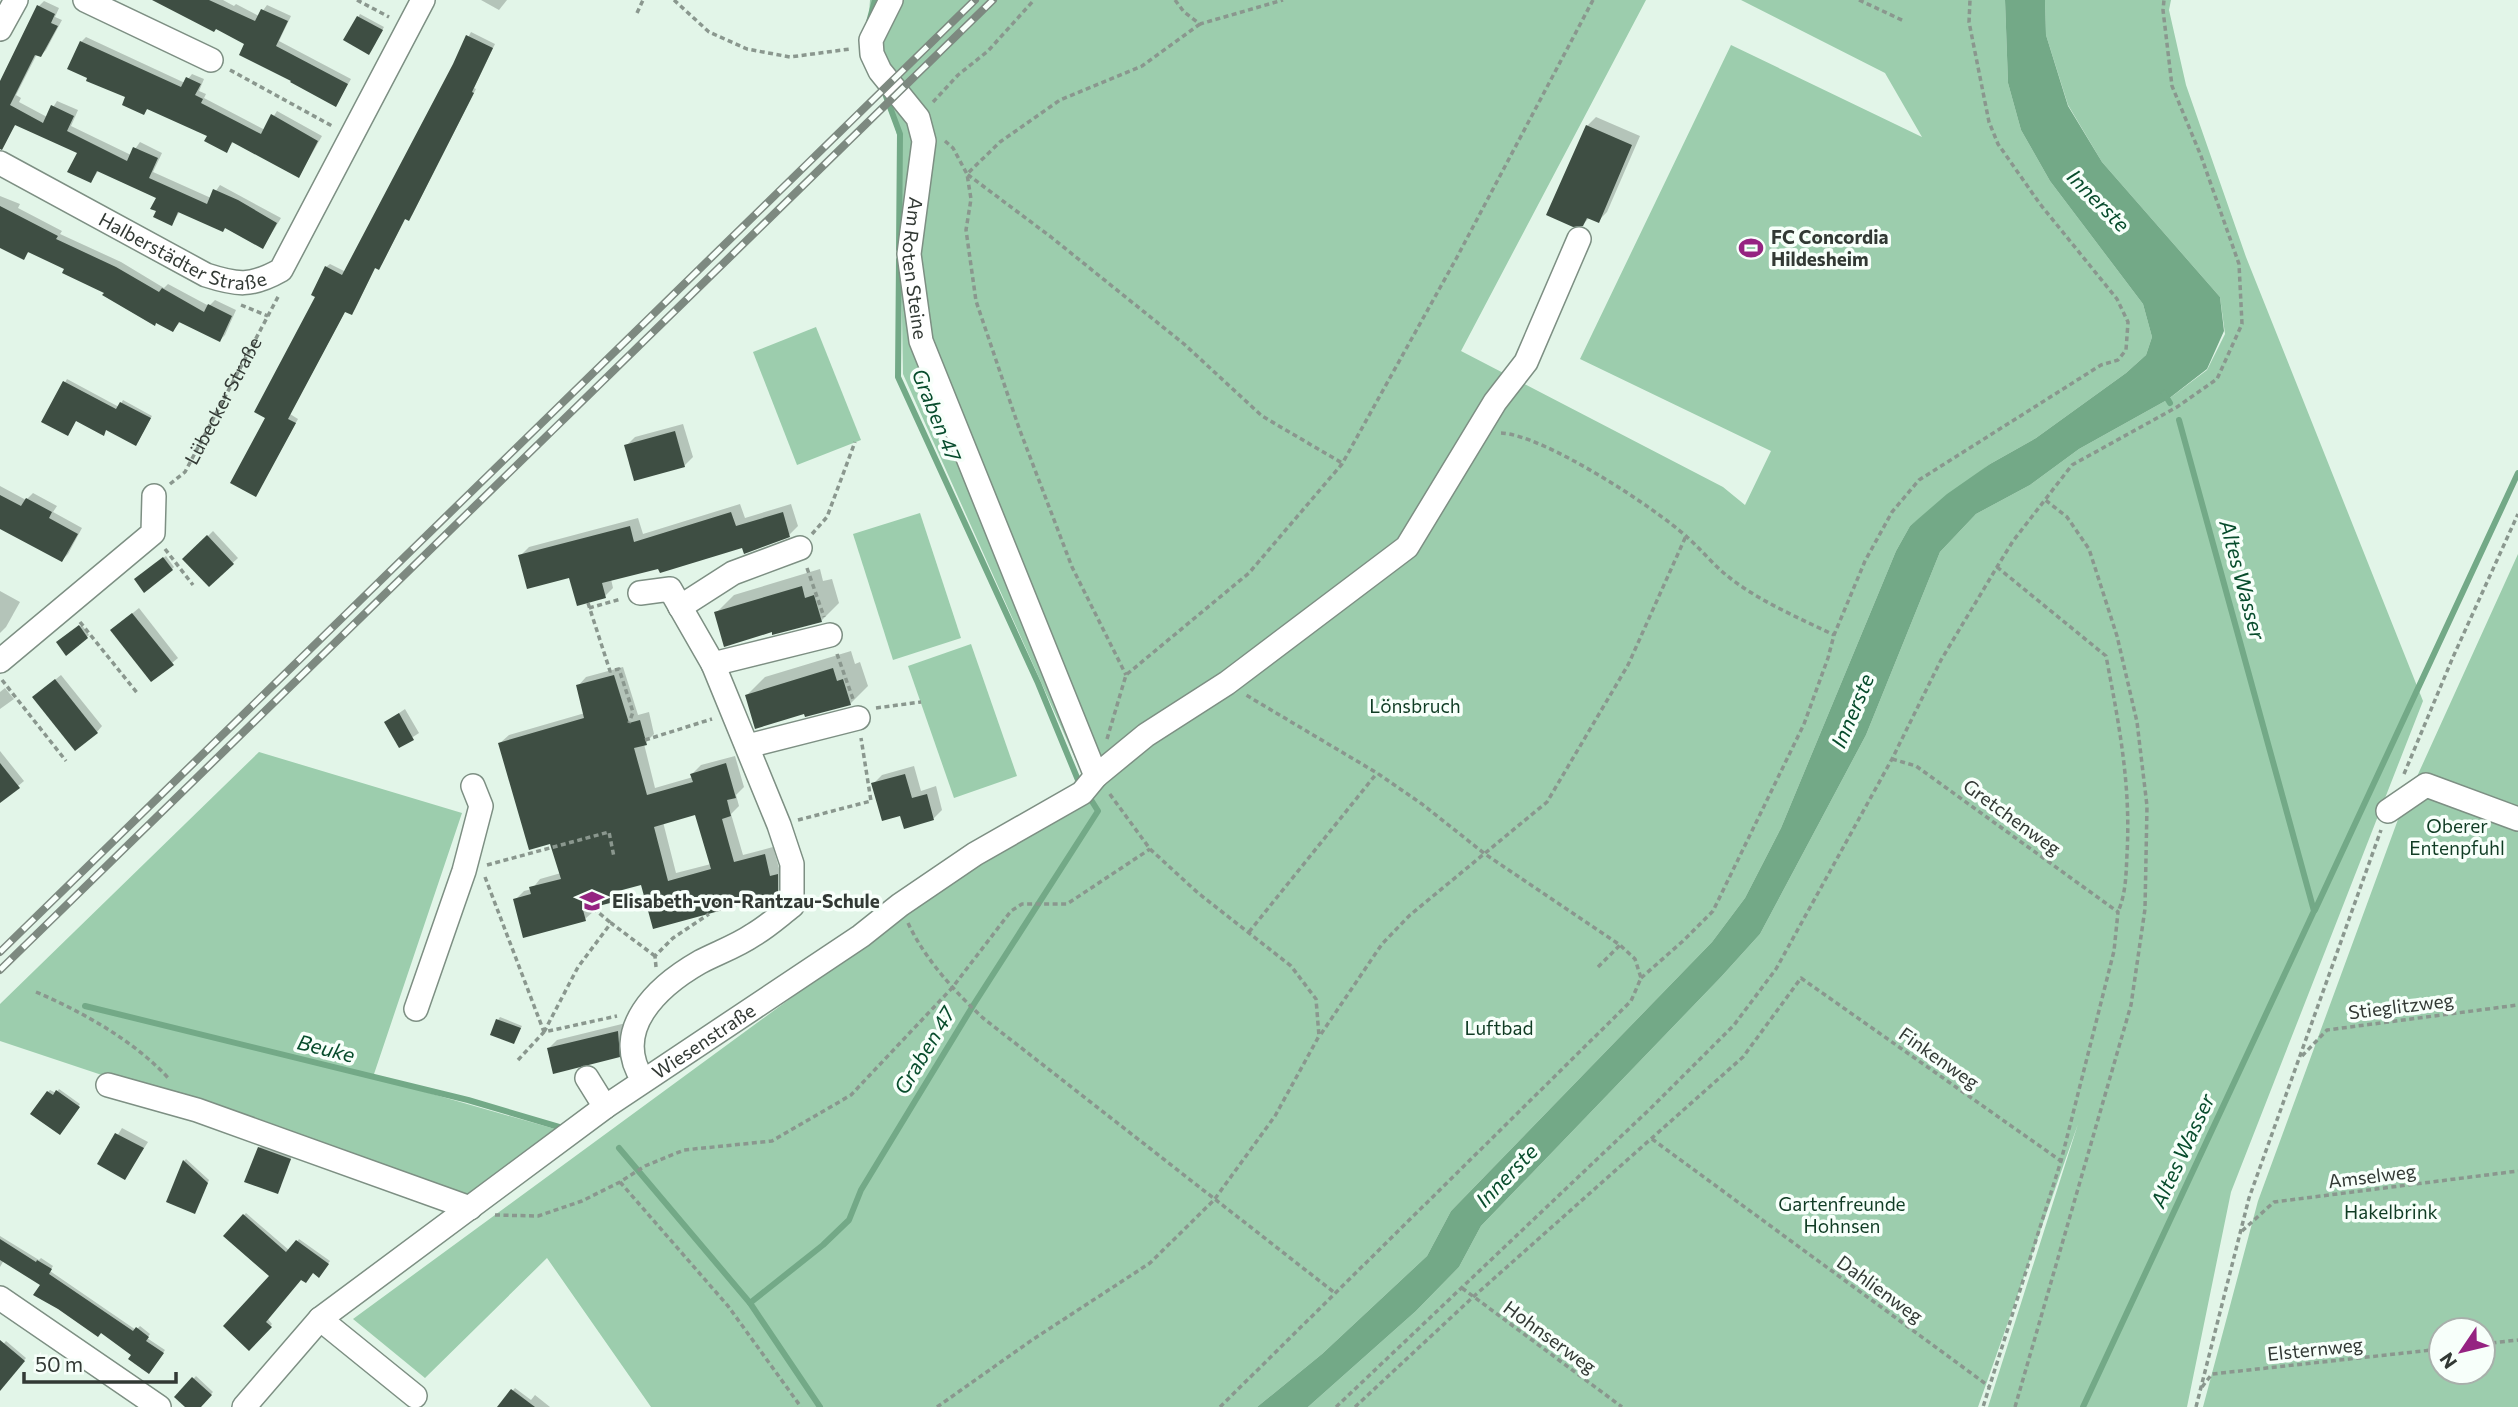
<svg xmlns="http://www.w3.org/2000/svg" width="2518" height="1407" font-family="Commissioner,sans-serif">
  <style>
    .green { fill: #9ccdad; fill-rule: evenodd }
    .water { fill: #73a987 }
    .shadow { fill: #0003; fill-rule: evenodd }
    .lines { fill: none; stroke-linecap: round; stroke-linejoin: round }
    .stream { stroke: #73a987; stroke-width: 6 }
    .building { fill: #3e4e43; fill-rule: evenodd }
    .minor-casing { stroke: #7d8f83; stroke-width: 26 }
    .path { stroke: #8a978e; stroke-width: 3.5; stroke-dasharray: 5 3.5; stroke-linecap: butt }
    .minor { stroke: #fff; stroke-width: 23 }
    .rail-casing { stroke: #7d8980; stroke-width: 8 }
    .rail { stroke: #f7fffa; stroke-width: 5; stroke-dasharray: 16; stroke-linecap: butt }
    .labels { text-anchor: middle; stroke-width: 7; stroke-linejoin: round; paint-order: stroke }
    .poi-label { font-size: 19px; font-weight: bold; fill: #323934; stroke: #f7fffa; text-anchor: start }
    .street-label { font-size: 19px; fill: #323934; stroke: #f7fffa }
    .park-label { font-size: 19px; fill: #103c24; stroke: #f7fffa }
    .water-label { font-size: 21px; font-style: italic; fill: #074c2c; stroke: #f7fffa }
  </style>
  <rect width="100%" height="100%" fill="#e2f5e8"/>
  <g class="green">
    <polygon points="870,0 1646,0 1461,351 1723,487 1745,505 1771,451 1580,359 1731,45 1922,137 1885,73 1741,0 2005,0 2008,83 2021,130 2050,181 2143,304 2152,337 2146,355 2126,373 2036,438 1990,464 1910,526 1896,551 1781,828 1745,898 1712,942 1451,1211 1427,1256 1322,1354 1257,1407 651,1407 547,1258 425,1378 353,1319 963,872 1092,796 903,374 899,143 892,115 866,54"/>
    <polygon points="2045,0 2171,0 2169,10 2186,85 2246,257 2423,701 2231,1192 2187,1407 1988,1407 2078,1124 1978,1407 1308,1407 1416,1311 1459,1267 1481,1226 1721,977 1760,934 1866,735 1940,552 1976,514 2030,485 2079,449 2167,400 2207,370 2225,334 2220,297 2102,162 2068,105 2046,35"/>
    <polygon points="816,327 861,440 797,465 753,352"/>
    <polygon points="920,513 961,638 893,660 853,534"/>
    <path d="M2518 554V1407H2203L2258 1201 2400 814ZM2441 1330H2483V1372H2441Z"/>
    <polygon points="971,644 1017,776 954,798 908,666"/>
    <polygon points="259,752 462,813 373,1077 562,1131 473,1199 0,1041 0,1004"/>
  </g>
  <polygon class="water" points="2005,0 2045,0 2046,35 2068,106 2102,162 2220,297 2224,331 2207,369 2167,400 2079,449 2030,485 1976,514 1940,552 1866,735 1760,934 1721,977 1481,1226 1459,1267 1416,1311 1308,1407 1257,1407 1322,1354 1427,1256 1451,1211 1712,942 1745,898 1781,828 1896,551 1910,526 1947,494 1990,464 2036,438 2126,373 2146,355 2152,337 2143,304 2050,181 2021,130 2008,83"/>
  <g class="shadow">
    <polygon points="155,0 223,0 234,6 236,4 259,16 267,5 291,16 279,41 351,79 336,105 247,43"/>
    <polygon points="481,0 507,0 499,10"/>
    <polygon points="44,1 59,8 55,17 62,20 46,50 41,55 37,54 16,95 21,98 19,102 47,117 57,101 78,110 71,126 131,155 140,142 162,153 153,172 211,198 220,185 281,218 263,247 226,226 180,211 172,224 158,197 99,170 91,181 79,152 16,124 8,135 0,131 0,82 39,6"/>
    <polygon points="360,14 384,27 371,51 346,40"/>
    <polygon points="471,32 495,44 474,88 476,89 412,215 406,217 382,264 379,268 376,266 355,309 351,313 346,310 290,414 298,419 256,495 267,417 318,296 326,267 330,264 346,272"/>
    <polygon points="86,37 185,83 192,74 204,79 199,91 206,94 204,98 265,130 277,111 322,136 299,176 234,141 227,150 209,135 148,108 144,113 81,42"/>
    <polygon points="1596,117 1640,136 1607,212 1598,221 1589,218 1583,224 1587,126"/>
    <polygon points="0,196 20,204 18,208 62,231 60,234 121,262 164,288 168,284 209,306 215,300 236,310 225,335 220,340 181,321 173,330 66,269 30,251 25,255 0,245"/>
    <polygon points="67,379 119,407 123,400 152,416 138,442 107,428 105,431 76,419 43,421"/>
    <polygon points="683,424 693,457 684,466 626,446 635,437"/>
    <polygon points="0,486 26,500 33,493 57,506 53,512 82,528 68,554 62,560 0,527"/>
    <polygon points="740,504 745,518 791,504 798,526 789,535 611,579 613,588 605,596 570,576 520,556 529,547 638,518 643,534"/>
    <polygon points="213,531 238,558 209,585 185,559"/>
    <polygon points="166,556 174,567 172,569 138,577"/>
    <polygon points="820,569 823,581 832,579 839,603 821,621 773,630 716,613 734,595"/>
    <polygon points="0,591 20,602 6,627 0,633"/>
    <polygon points="139,608 178,658 172,663 118,625"/>
    <polygon points="82,625 89,635 66,654 60,640"/>
    <polygon points="851,651 855,664 860,662 868,686 850,704 805,712 747,695 765,677"/>
    <path d="M623 667 638 715 649 712 654 734 644 744 655 788 693 777 692 774 701 765 735 756 744 787 736 795 739 806 731 814 743 855 773 847 779 868 786 866V885L777 894 642 883 621 888 622 892 613 901 593 906 594 911 585 919 515 900 524 891 532 889 540 879 561 873 552 842 500 743 509 735 585 713 578 686 586 677ZM696 813 711 864 676 873 663 822Z"/>
    <polygon points="61,675 102,726 97,732 40,692"/>
    <polygon points="5,688 14,699 0,709 0,692"/>
    <polygon points="405,709 419,733 399,746 386,722"/>
    <polygon points="0,751 24,781 0,801"/>
    <polygon points="914,766 921,791 936,786 942,810 934,818 901,814 873,784 882,775"/>
    <polygon points="500,1017 522,1026 514,1042 498,1020"/>
    <polygon points="626,1023 628,1047 619,1056 548,1049 557,1040"/>
    <polygon points="59,1089 80,1104 62,1131 48,1092 50,1090 56,1093"/>
    <polygon points="122,1128 148,1142 125,1178 100,1164"/>
    <polygon points="262,1145 292,1156 277,1192 259,1148"/>
    <polygon points="186,1159 209,1180 195,1212 184,1161"/>
    <polygon points="246,1213 290,1251 299,1239 330,1261 321,1273 313,1271 301,1278 267,1318 272,1324 249,1349 271,1276 225,1236"/>
    <polygon points="0,1236 39,1260 41,1258 53,1266 50,1271 136,1330 140,1326 150,1334 147,1338 165,1350 151,1370 42,1284 4,1260 0,1267"/>
    <polygon points="6,1341 26,1358 0,1389 0,1348"/>
    <polygon points="196,1376 213,1392 199,1407 188,1407 177,1397"/>
    <polygon points="515,1388 531,1400 535,1395 550,1407 499,1407"/>
  </g>
  <g class="lines">
    <g class="stream">
      <polyline points="869,22 875,0"/>
      <polyline points="884,91 900,134 899,249"/>
      <polyline points="899,260 898,377 1038,683 1078,780"/>
      <polyline points="2164,393 2170,403"/>
      <polyline points="2315,910 2518,473"/>
      <polyline points="85,1006 468,1100 559,1127"/>
      <polyline points="619,1148 750,1303 820,1407"/>
      <polyline points="750,1303 823,1245 849,1220 861,1190 974,1004 1098,811 1088,795"/>
      <polyline points="2083,1407 2314,911 2179,420"/>
    </g>
  </g>
  <g class="building">
    <polygon points="152,0 209,0 255,21 261,9 288,21 276,46 348,84 336,107 290,82 291,81 239,55 244,44 216,29 214,32"/>
    <polygon points="37,5 55,14 51,23 58,26 41,57 35,55 10,105 43,123 51,105 74,116 67,131 127,161 133,147 158,158 149,178 207,204 213,189 238,200 277,223 263,249 225,228 223,232 178,212 172,226 153,217 156,211 150,209 156,198 97,171 91,183 67,172 77,153 15,125 2,150 0,149 0,81"/>
    <polygon points="357,16 383,30 369,55 343,40"/>
    <polygon points="466,35 493,48 472,92 474,93 409,221 405,219 379,270 375,268 352,315 345,312 288,419 296,423 256,497 230,483 265,418 254,412 315,297 311,295 325,266 342,275 453,64"/>
    <polygon points="80,41 181,87 186,77 201,84 195,95 203,99 201,103 261,134 271,114 318,141 299,178 232,142 227,153 204,141 207,136 147,109 144,115 122,105 125,97 86,81 87,78 67,69"/>
    <polygon points="1586,125 1632,145 1599,223 1587,218 1583,226 1573,227 1546,215"/>
    <polygon points="0,206 58,236 56,239 116,267 159,292 162,288 204,312 208,304 232,316 220,342 179,322 173,332 156,323 155,326 102,295 104,293 62,273 64,269 28,252 24,260 0,248"/>
    <polygon points="63,381 116,409 120,402 151,418 136,446 106,430 104,436 76,421 68,436 41,422"/>
    <polygon points="675,431 685,467 634,481 624,445"/>
    <polygon points="0,495 21,506 26,498 52,512 49,518 78,534 62,562 0,529"/>
    <polygon points="731,512 736,526 783,512 790,537 744,554 742,548 660,573 658,569 602,583 606,598 577,606 569,578 527,589 518,555 630,526 634,542"/>
    <polygon points="207,535 234,564 209,587 182,559"/>
    <polygon points="163,557 173,570 144,593 134,579"/>
    <polygon points="802,586 805,598 814,595 822,622 772,635 772,632 724,647 714,612"/>
    <polygon points="132,613 174,665 151,682 110,630"/>
    <polygon points="79,625 88,638 66,656 56,642"/>
    <polygon points="833,668 837,681 843,679 851,705 805,717 804,714 755,729 745,695"/>
    <path d="M614 675 629 723 640 720 647 745 634 748 647 795 693 782 690 774 726 763 736 798 727 800 731 816 722 819 734 862 765 854 770 876 778 874V895L653 929 641 885 611 893 614 902 583 910 586 921 523 938 513 899 531 894 529 887 561 879 550 844 529 850 498 743 584 718 576 685ZM695 815 711 869 668 881 654 827Z"/>
    <polygon points="55,679 98,733 75,751 32,697"/>
    <polygon points="399,713 414,740 399,748 384,722"/>
    <polygon points="0,763 20,788 0,803"/>
    <polygon points="905,774 912,798 927,794 934,820 904,829 900,816 882,821 871,783"/>
    <polygon points="496,1019 521,1028 514,1044 490,1035"/>
    <polygon points="618,1031 620,1057 553,1074 547,1048"/>
    <polygon points="56,1090 80,1107 60,1135 30,1114 47,1091 53,1095"/>
    <polygon points="115,1133 144,1148 125,1180 97,1164"/>
    <polygon points="258,1147 291,1159 278,1194 244,1182"/>
    <polygon points="183,1160 208,1183 195,1214 166,1202"/>
    <polygon points="243,1214 286,1252 296,1240 329,1264 319,1278 313,1273 306,1283 301,1280 266,1322 272,1327 249,1351 223,1326 269,1276 223,1236"/>
    <polygon points="0,1239 36,1262 37,1260 52,1269 49,1274 133,1331 136,1327 149,1337 146,1341 164,1353 149,1374 128,1359 131,1355 101,1333 98,1337 58,1309 33,1295 40,1285 0,1260"/>
    <polygon points="0,1340 25,1361 0,1391"/>
    <polygon points="192,1377 212,1395 201,1407 185,1407 174,1397"/>
    <polygon points="511,1389 535,1407 497,1407"/>
  </g>
  <g class="lines">
    <g class="minor-casing">
      <g id="minor">
        <polyline points="85,0 211,60"/>
        <path id="s2" d="M891 0 871 40 872 54 880 71 918 118 924 141 909 254 921 341 1096 776"/>
        <polyline points="0,29 16,0"/>
        <path id="s3" d="M0 163 206 275C237 285 251 287 281 270L423 0"/>
        <path d="M640 593 670 589 713 664 779 825 792 864V906C779 916 767 927 753 935 737 946 717 953 700 962 658 986 610 1030 643 1080"/>
        <polyline points="680,607 733,573 800,548"/>
        <polyline points="0,661 153,533 154,496"/>
        <polyline points="713,664 830,635"/>
        <polyline points="748,746 858,718"/>
        <polyline points="2388,811 2426,785 2518,819"/>
        <polyline points="416,1009 464,871 481,806 473,786"/>
        <polyline points="587,1078 605,1107"/>
        <polyline points="108,1085 197,1110 470,1208"/>
        <polyline points="0,1298 159,1407"/>
        <polyline points="320,1319 415,1396"/>
        <path id="s4" d="M244 1407 320 1319 605 1107 861 936 900 905 975 854 1082 793 1096 776 1146 735 1227 683 1407 547 1495 402 1526 362 1579 239"/>
      </g>
    </g>
    <g class="path">
      <polyline points="357,0 389,17"/>
      <polyline points="674,0 709,32 747,49 790,57 850,49"/>
      <polyline points="1175,0 1184,12 1200,24 1283,0"/>
      <polyline points="1859,0 1904,21"/>
      <polyline points="637,13 643,0"/>
      <polyline points="1200,24 1142,66 1060,100 1000,142 967,174 1051,237 1184,344 1262,416 1342,463"/>
      <polyline points="230,70 334,127"/>
      <polyline points="933,102 958,75 988,51 1034,0"/>
      <polyline points="945,141 953,148 967,174 971,199 966,230 976,301 1019,428 1072,567 1126,675"/>
      <polyline points="241,305 268,316"/>
      <path d="M1501 433C1544 435 1654 507 1687 537 1702 550 1714 566 1730 578 1761 602 1799 618 1834 635"/>
      <path id="s1" d="M170 484 185 472 279 295"/>
      <polyline points="812,534 827,517 855,442"/>
      <polyline points="165,549 193,585"/>
      <path d="M1997 567 2106 656C2119 724 2131 785 2127 854 2126 875 2126 893 2118 912"/>
      <polyline points="807,568 824,617"/>
      <polyline points="588,603 610,671 619,669 633,712 629,723"/>
      <polyline points="589,608 621,599"/>
      <polyline points="80,622 138,694"/>
      <polyline points="837,654 853,699"/>
      <polyline points="2,680 66,761"/>
      <polyline points="876,708 921,702"/>
      <polyline points="1107,739 1126,675 1249,573 1342,464 1456,259 1593,0"/>
      <polyline points="645,740 712,719"/>
      <polyline points="1892,759 1916,766 2118,912 2114,951 2061,1161 1983,1407"/>
      <polyline points="2404,774 2453,657 2518,514"/>
      <polyline points="798,820 871,801 861,738"/>
      <polyline points="487,865 609,832 614,857"/>
      <polyline points="485,877 544,1032"/>
      <polyline points="593,908 611,923"/>
      <path d="M908 923C925 959 954 991 983 1018L1335 1293"/>
      <polyline points="1249,932 1377,773"/>
      <polyline points="656,967 655,956 673,938 709,914"/>
      <polyline points="1598,967 1620,945"/>
      <polyline points="1641,978 1683,941 1713,911 1804,724 1828,658 1834,635 1865,561 1892,512 1919,480 2101,365 2118,360 2126,350 2128,322 2117,299 2040,204 1998,144 1989,122 1969,22 1970,0"/>
      <path d="M36 992C83 1012 136 1042 170 1080"/>
      <polyline points="544,1032 578,967 611,923 655,956"/>
      <polyline points="1321,1034 1382,944 1410,915 1547,802 1628,665 1686,536"/>
      <polyline points="2302,1056 2327,1030 2518,1005"/>
      <polyline points="518,1060 544,1032 617,1016"/>
      <polyline points="1652,1139 1990,1387"/>
      <polyline points="620,1182 728,1306 801,1407"/>
      <polyline points="495,1215 538,1216 582,1201 620,1182 645,1166 684,1150 772,1141 851,1095 952,988 1011,911 1022,904 1067,904 1150,849"/>
      <polyline points="2242,1231 2274,1202 2518,1171"/>
      <polyline points="1462,1288 1622,1407"/>
      <polyline points="2483,1344 2518,1340"/>
      <polyline points="2202,1387 2212,1374 2441,1349"/>
      <polyline points="937,1407 1032,1340 1150,1263 1214,1200 1275,1116 1319,1036 1316,999 1291,966 1198,893 1150,849 1109,793"/>
      <polyline points="1220,1407 1631,1001 1641,978 1635,959 1620,945 1485,854 1422,804 1377,773 1246,695"/>
      <polyline points="1336,1407 1653,1106 1734,1025 1776,969 1892,759 1941,660 1997,567 2013,541 2072,465 2177,407 2217,379 2242,324 2239,264 2201,156 2172,86 2163,10 2164,0"/>
      <polyline points="1355,1407 1472,1298 1743,1057 1801,978 2061,1161"/>
      <polyline points="2015,1407 2131,1005 2145,909 2147,806 2137,722 2117,636 2089,549 2067,517 2044,499"/>
      <polyline points="2196,1407 2249,1198 2381,830"/>
    </g>
    <use href="#minor" class="minor"/>
    <g class="rail-casing">
      <g id="rail">
        <polyline points="0,952 975,0"/>
        <polyline points="0,970 993,0"/>
      </g>
    </g>
    <use href="#rail" class="rail"/>
  </g>
  <defs>
    <g id="stadium-bare" transform="scale(1.89)"><path d="M0-5a6.5 5 0 1 0 0 10a6.5 5 0 1 0 0-10ZM-3.5-1.8h7v3.6h-7Z" fill="#952381" stroke="#f7fffa" stroke-width="2.5" paint-order="stroke"/></g>
    <g id="school-bare" transform="scale(1.89)"><path d="M0-5L7-2L0 1L-7-2ZM-4 1L0 2.5L4 1V4Q0 6-4 4Z" fill="#952381" stroke="#f7fffa" stroke-width="2.5" paint-order="stroke"/></g>
  </defs>
  <g fill-rule="evenodd">
    <use href="#stadium-bare" x="1751" y="248"/>
    <use href="#school-bare" x="592" y="901"/>
  </g>
  <g class="labels">
    <g class="poi-label">
      <text x="1771" y="244">FC Concordia<tspan x="1771" dy="22">Hildesheim</tspan></text>
      <text x="612" y="908">Elisabeth-von-Rantzau-Schule</text>
    </g>
    <g class="street-label">
      <text dy="7" stroke="none"><textPath href="#s3" startOffset="205">Halberstädter Straße</textPath></text>
      <text dy="7" stroke="none"><textPath href="#s2" startOffset="290">Am Roten Steine</textPath></text>
      <text dy="7" stroke="none"><textPath href="#s1" startOffset="100">Lübecker Straße</textPath></text>
      <text transform="translate(2012 817) rotate(36)" y="7">Gretchenweg</text>
      <text transform="translate(2401 1006) rotate(-7)" y="7">Stieglitzweg</text>
      <text dy="7" stroke="none"><textPath href="#s4" startOffset="590">Wiesenstraße</textPath></text>
      <text transform="translate(1939 1058) rotate(35)" y="7">Finkenweg</text>
      <text transform="translate(2372 1176) rotate(-7)" y="7">Amselweg</text>
      <text transform="translate(1880 1289) rotate(36)" y="7">Dahlienweg</text>
      <text transform="translate(1550 1337) rotate(36)" y="7">Hohnserweg</text>
      <text transform="translate(2315 1349) rotate(-6)" y="7">Elsternweg</text>
    </g>
    <g class="park-label">
      <text x="1415" y="713">Lönsbruch</text>
      <text x="2457" y="833">Oberer<tspan x="2457" dy="22">Entenpfuhl</tspan></text>
      <text x="1499" y="1035">Luftbad</text>
      <text x="1842" y="1211">Gartenfreunde<tspan x="1842" dy="22">Hohnsen</tspan></text>
      <text x="2391" y="1219">Hakelbrink</text>
    </g>
    <g class="water-label">
      <text transform="translate(2098 201) rotate(45)" y="7">Innerste</text>
      <text transform="translate(936 415) rotate(68)" y="7">Graben 47</text>
      <text transform="translate(2242 580) rotate(75)" y="7">Altes Wasser</text>
      <text transform="translate(1853 711) rotate(-67)" y="7">Innerste</text>
      <text transform="translate(326 1049) rotate(14)" y="7">Beuke</text>
      <text transform="translate(925 1051) rotate(-59)" y="7">Graben 47</text>
      <text transform="translate(2183 1151) rotate(-65)" y="7">Altes Wasser</text>
      <text transform="translate(1507 1176) rotate(-46)" y="7">Innerste</text>
    </g>
  </g>
  <g transform="translate(2462 1351) rotate(235)"><circle r="33" fill="#f7fffa" stroke="#a8b0ab" stroke-width="2"/>
  <path d="M0-5L12 26L0 18L-12 26Z" fill="#952381"/>
  <text y="-10" font-size="19" font-weight="bold" text-anchor="middle" fill="#323934">N</text>
  </g>
  <path d="M24 1372v10h152v-10" fill="none" stroke="#323934" stroke-width="3.5"/>
  <text x="35" y="1372" font-size="21" fill="#323934" stroke="#f7fffa" stroke-width="5" paint-order="stroke">50 m</text>
</svg>
